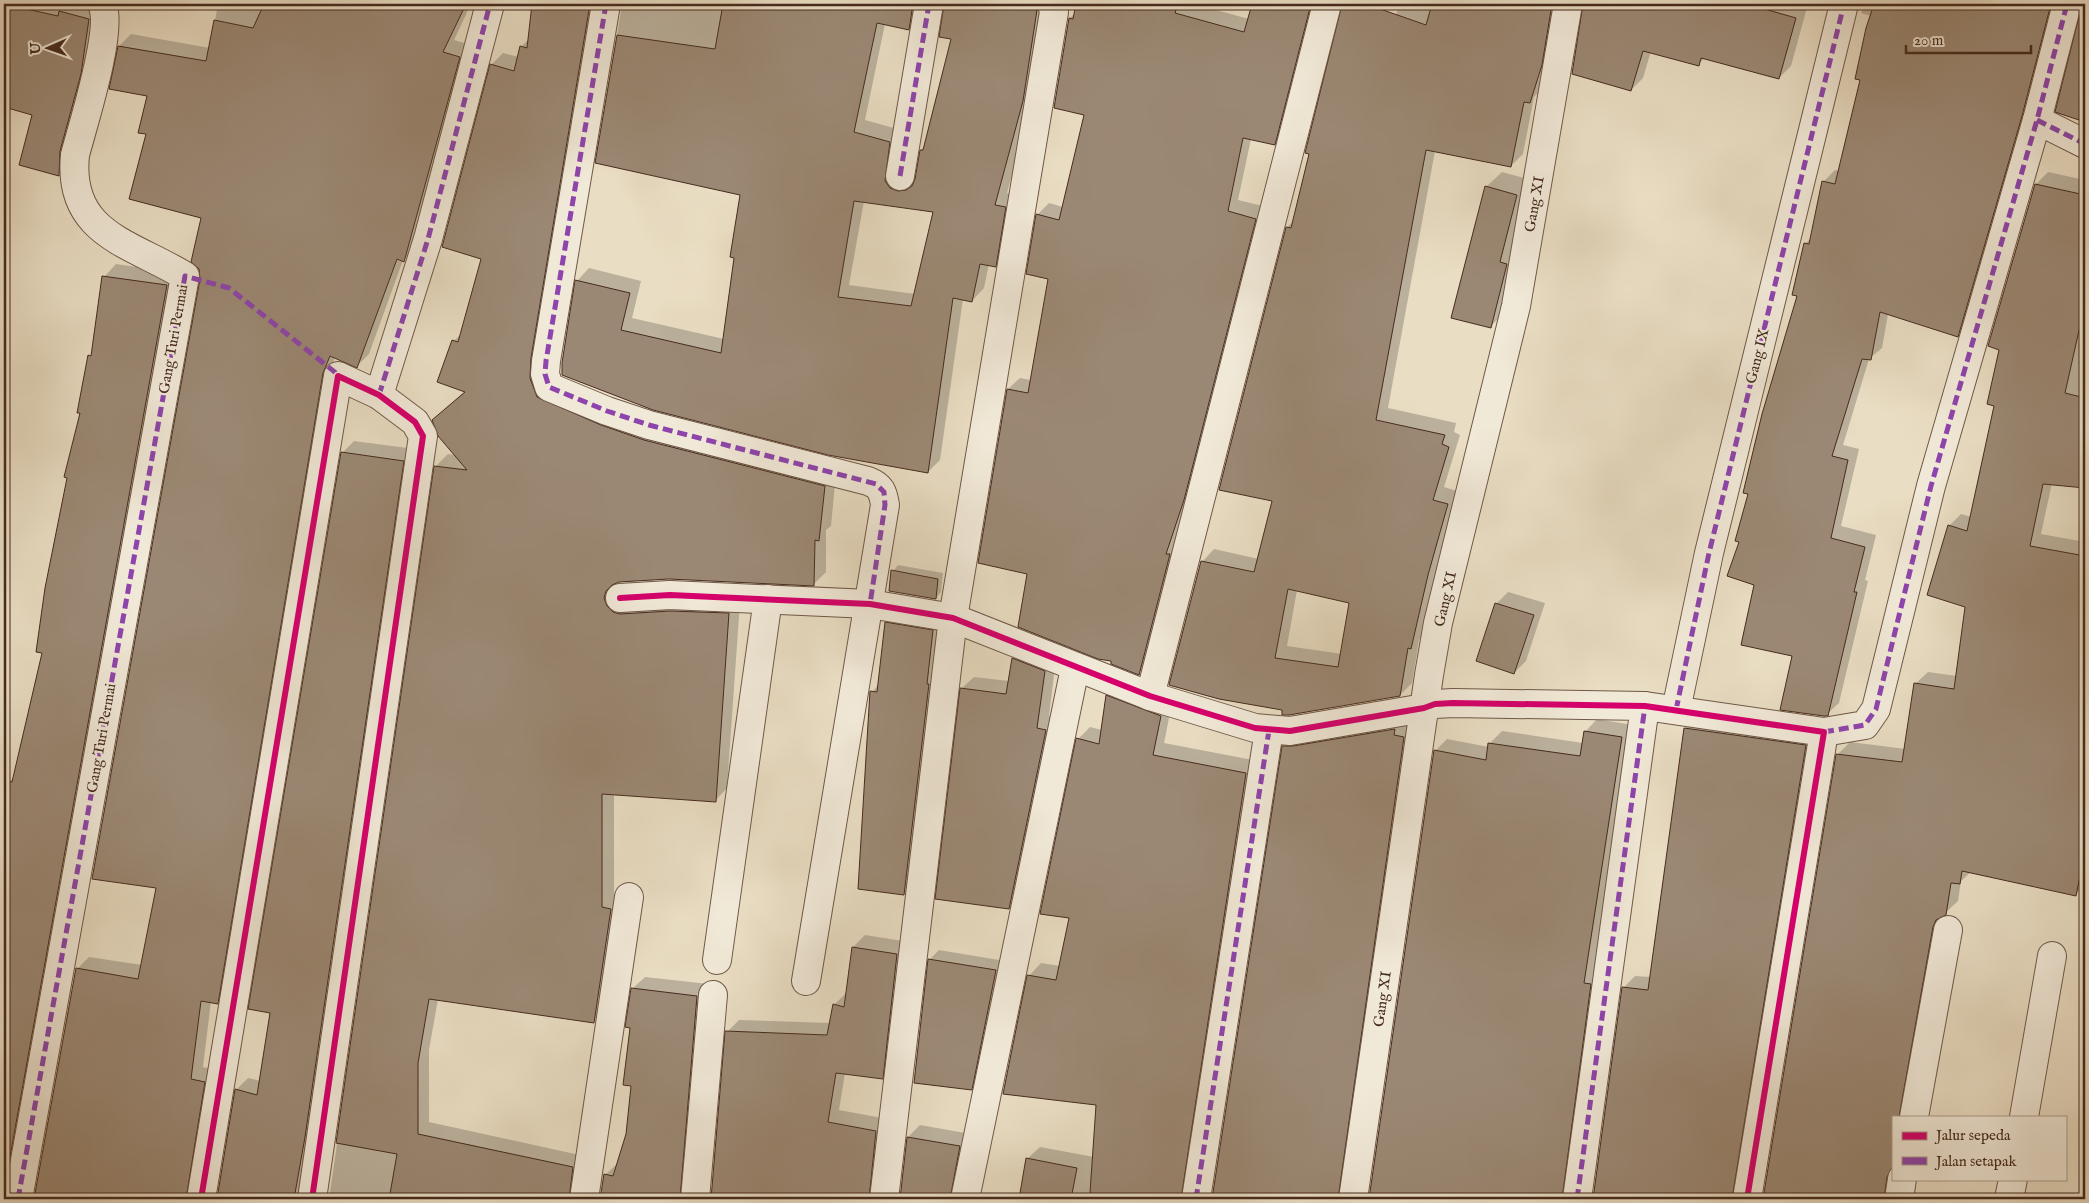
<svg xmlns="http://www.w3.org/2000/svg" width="2089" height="1203" font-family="'IM FELL English',serif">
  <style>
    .shadow { fill: #0003; fill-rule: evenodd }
    .building { fill: #9b8874; stroke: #462b1e; fill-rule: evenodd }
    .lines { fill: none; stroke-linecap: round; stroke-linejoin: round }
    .minor-casing { stroke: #6f5847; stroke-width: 30 }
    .minor { stroke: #f1e9d8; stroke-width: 28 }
    .quiet { stroke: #8e44ad; stroke-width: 5; stroke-dasharray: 10 5; stroke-linecap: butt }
    .cycleway-casing { stroke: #f1e9d8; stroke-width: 9 }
    .cycleway { stroke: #d6006c; stroke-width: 6 }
    .labels { text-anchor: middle; stroke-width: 4.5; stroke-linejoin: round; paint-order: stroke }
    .street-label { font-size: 15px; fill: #462b1e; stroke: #f1e9d8 }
  </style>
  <rect width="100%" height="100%" fill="#e9ddc3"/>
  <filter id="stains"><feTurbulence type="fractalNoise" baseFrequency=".004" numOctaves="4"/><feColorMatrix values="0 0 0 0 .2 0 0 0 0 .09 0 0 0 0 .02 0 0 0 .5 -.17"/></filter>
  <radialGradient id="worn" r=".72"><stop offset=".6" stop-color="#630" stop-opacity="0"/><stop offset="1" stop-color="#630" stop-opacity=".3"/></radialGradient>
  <g class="shadow">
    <polygon points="4,4 86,4 100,8 70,163 59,174 33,114 4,106"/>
    <polygon points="218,4 471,4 454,40 471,45 416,248 403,260 369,354 357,366 335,357 334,360 229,990 217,1002 211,1001 203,1067 216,1070 204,1199 35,1199 77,969 89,957 142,965 157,887 202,278 202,217 148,134 149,95 119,46 131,34 210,48"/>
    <polygon points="533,4 600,4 546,379 836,474 831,526 826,530 826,572 814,584 669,578 617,582 616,586 740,602 727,788 715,801 614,793 614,895 623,897 606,1009 594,1021 438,999 429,1050 429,1122 584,1156 587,1199 329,1199 436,466 448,454 456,455 446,408 465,391 454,341 462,333 483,258 491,65 503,53 519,57 521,47 529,39"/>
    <path d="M622 4H923L920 17 908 29 885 24 865 120 901 130 910 180 915 179 921 150 925 147 953 38 941 36 944 4H1049L1035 88 1007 193 1017 195 1007 254 995 266 989 264 984 288 972 301 963 299 940 460 928 472 654 409 577 281 589 268 641 281 632 318 724 339 742 194 597 162ZM864 201 934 211 915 294 849 285Z"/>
    <polygon points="1077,4 1194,4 1249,19 1252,8 1256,4 1294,4 1317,9 1286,133 1274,144 1251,139 1238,200 1267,207 1150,662 1139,673 1113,660 1028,573 979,562 1008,389 1020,378 1031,380 1049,278 1037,215 1049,203 1063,207 1086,114 1070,18 1075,13"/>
    <path d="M1399 4H1562L1541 90 1534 97 1523 154 1511 166 1435 151 1388 408 1456 423 1454 432 1460 435 1444 487 1460 492 1423 636 1419 640 1412 683 1400 695 1284 709 1202 562 1214 549 1259 559 1274 500 1287 227 1295 220 1311 153 1393 26ZM1297 590 1350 602 1342 654 1287 646Z"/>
    <polygon points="1583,4 1808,4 1791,66 1779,78 1705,58 1698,64 1651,51 1643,78 1631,90 1573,73"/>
    <polygon points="1864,4 2059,4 1969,324 1958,335 1888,314 1882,348 1869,359 1843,445 1859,449 1841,526 1876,535 1865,580 1868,581 1839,703 1827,714 1756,584 1740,541 1799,295 1805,244 1811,238 1823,182 1835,170 1840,171 1862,79 1871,16 1861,13"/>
    <polygon points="2083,4 2085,4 2085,121 2057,111"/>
    <polygon points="1502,172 1532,180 1506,311 1491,326 1486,187"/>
    <polygon points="2048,172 2085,180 2085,487 2052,483 2041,534 2085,542 2085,885 2076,894 1971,872 1961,881 1958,901 1944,914 1910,1101 1912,1117 1893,1117 1893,1179 1901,1199 1764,1199 1837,755 1850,742 1906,749 1915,684 1928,672 1957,676 1966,606 1949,526 1961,514 1972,517 1995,405 2036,184"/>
    <polygon points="116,264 179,273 20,1199 4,1199 4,815 9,782 15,776 43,652 104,277"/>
    <polygon points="354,441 415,449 315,1199 218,1199 236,1090 248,1078 261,1081 342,453"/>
    <polygon points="898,565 943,573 941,592 936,598 893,571"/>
    <polygon points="1508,592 1545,603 1526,661 1514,673 1496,604"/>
    <polygon points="898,612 943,620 915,882 904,894 872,692 879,684 886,623"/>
    <polygon points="1025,647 1056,659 1049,716 1057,719 1021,896 1009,908 962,688 974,677 1009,681 1013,659"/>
    <polygon points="1119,684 1172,703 1164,743 1258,761 1199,1199 1020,1199 1027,1159 1040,1147 1094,1157 1098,1104 1029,976 1041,963 1060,966 1070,917 1078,739 1090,727 1102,730 1107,696"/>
    <polygon points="1697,716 1817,733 1749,1199 1594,1199 1623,988 1635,976 1651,977 1685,729"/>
    <polygon points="1406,718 1416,725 1356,1199 1213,1199 1284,747 1296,734"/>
    <polygon points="1597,719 1633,725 1579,1199 1370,1199 1435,751 1447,739 1489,747 1490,743 1502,731 1583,743 1585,732"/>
    <polygon points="865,935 909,942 894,1065 882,1077 845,1073 839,1110 888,1119 886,1199 712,1199 727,1032 739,1020 831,1023 834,1005 846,993 853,947"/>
    <polygon points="939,950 1005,961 981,1079 971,1088 929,960"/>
    <polygon points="645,977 709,984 697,1199 601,1199 605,1175 618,1163 628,1134 633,1085 632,989"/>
    <polygon points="920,1125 971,1134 964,1199 901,1199 908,1137"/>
  </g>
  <g class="building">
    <polygon points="4,4 58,16 59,11 89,19 81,74 60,151 59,176 19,165 32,115 4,107"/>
    <polygon points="264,4 466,4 443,52 460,57 404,262 397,259 357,368 330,356 323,373 218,1004 201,1001 191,1079 205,1082 186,1199 34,1199 76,968 138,979 156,888 92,879 200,279 199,269 191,262 201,218 129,199 146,134 138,133 147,96 109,89 118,46 206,61 214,20 253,28"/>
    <polygon points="532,4 590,4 531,358 530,378 537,397 601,425 644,440 825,486 819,541 815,540 814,586 669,579 619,582 612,585 606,591 604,598 607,606 613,612 620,614 670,611 729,613 716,802 602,794 602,907 611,909 594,1023 429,999 418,1063 418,1134 573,1167 569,1199 418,1199 390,1194 397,1154 336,1143 434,466 467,470 438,436 432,420 465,392 437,382 452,340 458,342 481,259 442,247 490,64 514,71 520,46 527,48"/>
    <path d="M723 4H913L909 30 877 23 854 132 890 142 885 181 890 188 898 191 906 190 912 186 915 179 920 150H923L951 39 939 37 944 4H1015L1037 10 1023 101 995 205 1006 207 996 267 980 264 972 302 953 298 928 473 828 455 653 410 562 375V363L575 280 630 293 621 330 721 353 734 258 730 257 740 195 595 163 617 35 715 49ZM854 201 933 212 911 306 838 297Z"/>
    <polygon points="1076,4 1178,4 1175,13 1244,32 1252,4 1311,4 1275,145 1243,138 1228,211 1256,219 1184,500 1166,554 1170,554 1139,675 1111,664 1111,661 1098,659 1018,627 1027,574 978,563 1007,389 1028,393 1048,279 1026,274 1036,214 1059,220 1084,115 1054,108 1069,18 1073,19"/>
    <path d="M1342 4H1366L1426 25 1432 4H1552L1542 65 1530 103 1524 102 1511 167 1426 150 1376 420 1445 435 1442 444 1449 447 1433 500 1448 504 1428 575 1411 649 1408 648 1400 696 1289 715H1282V710L1219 699 1169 685 1201 561 1254 572 1272 501 1219 490 1286 227 1291 228 1309 154 1305 153ZM1288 589 1349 603 1338 667 1275 658Z"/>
    <polygon points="1583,4 1747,4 1796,18 1779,79 1701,58 1699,66 1643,51 1631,91 1572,74"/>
    <polygon points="1874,4 2051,4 2022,116 1958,337 1880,312 1871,360 1862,359 1832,456 1848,460 1831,538 1865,547 1854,592 1857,592 1828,716 1824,716 1780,710 1792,656 1741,645 1754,585 1727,576 1739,542 1735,541 1748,494 1743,493 1762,414 1797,296 1792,295 1804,243 1809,244 1822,181 1835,184 1860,80 1855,79 1866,28"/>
    <polygon points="2082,4 2085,4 2085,122 2055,112"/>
    <polygon points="2035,184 2085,195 2085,328 2080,326 2065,393 2085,398 2085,488 2043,484 2030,546 2085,556 2085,851 2076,896 1962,871 1960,884 1951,883 1946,915 1936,920 1933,927 1899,1117 1893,1117 1893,1167 1887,1177 1884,1199 1763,1199 1836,754 1902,762 1914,683 1954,689 1965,607 1927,595 1948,525 1967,531 1994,406 1987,404 1999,350 1988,346"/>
    <polygon points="1485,186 1517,195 1500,262 1507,264 1491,328 1451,318"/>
    <polygon points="102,276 167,285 4,1190 4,807 8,781 12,782 42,653 36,652 45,588 67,478 64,477 80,413 77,413 88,355 91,356"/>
    <polygon points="341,452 404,461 305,1137 294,1199 217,1199 235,1089 257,1095 270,1013 248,1009"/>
    <polygon points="891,570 938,579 936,599 889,591"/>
    <polygon points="1495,603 1534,615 1514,674 1476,661"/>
    <polygon points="885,622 933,630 927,684 929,684 904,895 858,889 870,691 877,692"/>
    <polygon points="1012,658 1045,671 1037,728 1046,730 1009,909 935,899 960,688 1006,694"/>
    <polygon points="1106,695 1161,716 1153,755 1246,773 1181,1199 1123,1199 1090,1193 1096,1105 1003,1094 1027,975 1056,980 1069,918 1040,914 1076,738 1099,744"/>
    <polygon points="1684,728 1806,745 1732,1199 1593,1199 1622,987 1648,990"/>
    <polygon points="1395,729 1394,735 1404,737 1338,1199 1212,1199 1282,746 1293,746"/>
    <polygon points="1584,731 1622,737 1584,983 1591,984 1562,1199 1369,1199 1434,750 1486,760 1488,743 1580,756"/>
    <polygon points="852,947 897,954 883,1079 836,1073 828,1122 876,1131 869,1199 711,1199 725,1031 827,1035 833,1004 844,1007"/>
    <polygon points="928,959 996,970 972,1090 914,1083"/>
    <polygon points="631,988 697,996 680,1199 600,1199 604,1174 613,1176 626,1134 631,1086 623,1085 630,1028 625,1027"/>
    <polygon points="907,1137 960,1146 950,1199 900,1199"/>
    <polygon points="1026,1158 1077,1168 1071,1199 1019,1199"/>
  </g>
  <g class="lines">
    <g class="minor-casing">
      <g id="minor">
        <path d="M606 4 546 361 545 374 549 387 607 411 649 425 868 481C881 486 883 492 885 505L806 981"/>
        <polyline points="2037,120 2085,144"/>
        <polyline points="900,176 929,4"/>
        <polyline points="379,395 428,239 490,4"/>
        <polyline points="620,598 670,595 870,604 953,618 1150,696 1255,728 1290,731 1424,708 1435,704 1453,703 1645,706 1824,732 1747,1199"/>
        <polyline points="1150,696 1327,4"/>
        <polyline points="1676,710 1709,553 1844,4"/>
        <polyline points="1824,732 1865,725 1876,709 1931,486 2037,120 2067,4"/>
        <polyline points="717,960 768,599"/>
        <polyline points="1914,1117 1948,930"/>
        <polyline points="2024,1117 2052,956"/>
        <path d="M18 1199 185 276C131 243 67 234 75 155 83 124 114 29 102 4"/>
        <polyline points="201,1199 338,376 379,395 415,422 423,436 312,1199"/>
        <polyline points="584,1199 629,897"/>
        <polyline points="695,1199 713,995"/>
        <polyline points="884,1199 953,618 1054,12 1052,4"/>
        <polyline points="965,1199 1075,668"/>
        <polyline points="1196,1199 1269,730"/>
        <polyline points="1353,1199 1429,675 1438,623 1516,306 1568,4"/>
        <polyline points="1577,1199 1645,706"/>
        <polyline points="1899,1199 1902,1179"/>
        <polyline points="2009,1199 2013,1179"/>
      </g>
    </g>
    <use href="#minor" class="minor"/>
    <g class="quiet">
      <polyline points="606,4 546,361 545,374 549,387 607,411 649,425 876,484 884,492 885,505 870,604"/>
      <polyline points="2037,120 2085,144"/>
      <polyline points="900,176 929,4"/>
      <polyline points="379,395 428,239 490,4"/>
      <polyline points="1676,710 1709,553 1844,4"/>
      <polyline points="1824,732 1865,725 1876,709 1931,486 2037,120 2067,4"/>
      <polyline points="18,1199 185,276 229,288 341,377"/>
      <polyline points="1196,1199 1269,730"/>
      <polyline points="1577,1199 1645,706"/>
    </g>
    <g class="cycleway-casing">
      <g id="cycleway">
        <polyline points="620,598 670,595 870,604 953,618 1150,696 1255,728 1290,731 1424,708 1435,704 1453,703 1645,706 1824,732 1747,1199"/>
        <polyline points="201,1199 338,376 379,395 415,422 423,436 312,1199"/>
      </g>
    </g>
    <use href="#cycleway" class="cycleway"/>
  </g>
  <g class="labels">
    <g class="street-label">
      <text transform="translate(1534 204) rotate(-80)" y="5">Gang XI</text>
      <text transform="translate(173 339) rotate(-80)" y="5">Gang Turi Permai</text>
      <text transform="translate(1757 356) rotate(-76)" y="5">Gang IX</text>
      <text transform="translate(1445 599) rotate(-77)" y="5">Gang XI</text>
      <text transform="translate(101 738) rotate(-80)" y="5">Gang Turi Permai</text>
      <text transform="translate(1382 999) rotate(-82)" y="5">Gang XI</text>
    </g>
  </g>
  <rect width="2089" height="1203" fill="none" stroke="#e9ddc3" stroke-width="20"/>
  <rect x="5" y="5" width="2079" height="1193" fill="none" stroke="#462b1e" stroke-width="2.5"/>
  <rect x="10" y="10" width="2069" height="1183" fill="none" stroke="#462b1e"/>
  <rect x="1892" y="1116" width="175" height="65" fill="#f1e9d8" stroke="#ad9d8e"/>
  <rect x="1902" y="1132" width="25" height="8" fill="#d6006c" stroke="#ad9d8e"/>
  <text x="1936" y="1140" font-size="15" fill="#462b1e">Jalur sepeda</text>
  <rect x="1902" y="1157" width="25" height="8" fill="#8e44ad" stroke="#ad9d8e"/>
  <text x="1936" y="1166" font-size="15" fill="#462b1e">Jalan setapak</text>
  <g transform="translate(48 48) rotate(268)" stroke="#f1e9d8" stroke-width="4" paint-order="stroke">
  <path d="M0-4L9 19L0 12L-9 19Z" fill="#462b1e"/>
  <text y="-8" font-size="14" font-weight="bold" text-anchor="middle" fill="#462b1e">U</text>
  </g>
  <path d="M1906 45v8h125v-8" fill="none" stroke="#462b1e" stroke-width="2.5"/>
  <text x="1914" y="45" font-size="15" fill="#462b1e" stroke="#f1e9d8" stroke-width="4" paint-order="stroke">20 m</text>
  <rect width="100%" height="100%" filter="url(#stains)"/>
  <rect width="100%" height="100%" fill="url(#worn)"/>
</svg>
